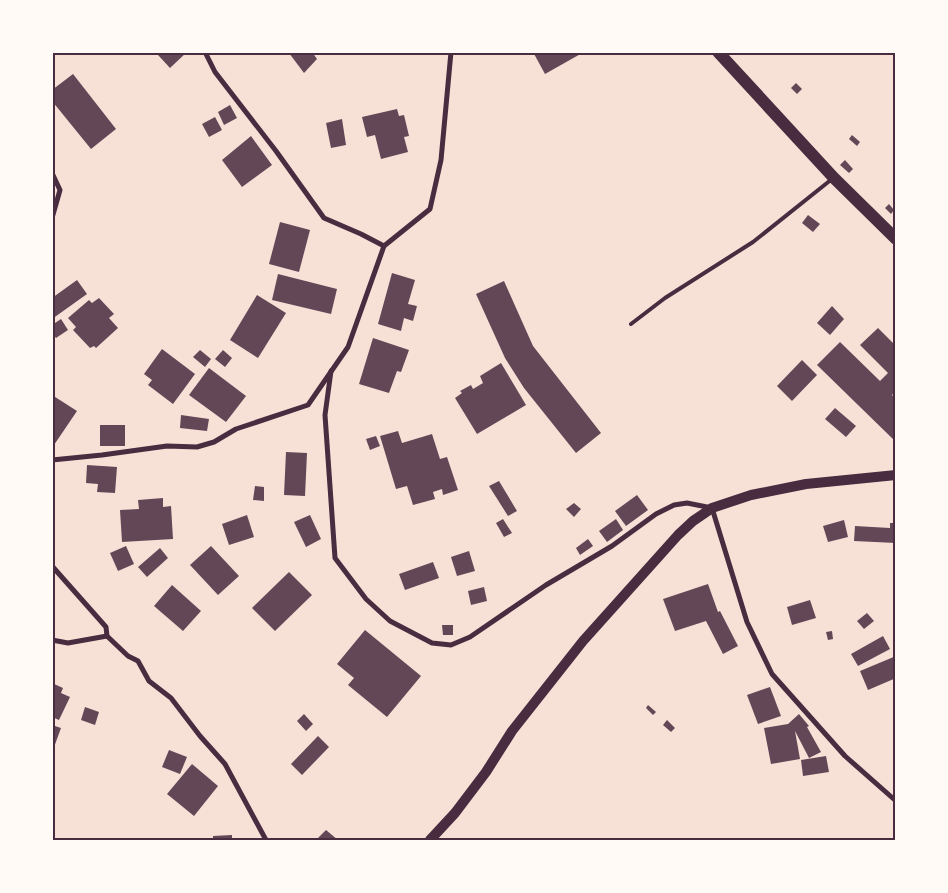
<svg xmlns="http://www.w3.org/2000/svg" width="948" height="893" font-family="Commissioner,sans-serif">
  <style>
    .building { fill: #644757 }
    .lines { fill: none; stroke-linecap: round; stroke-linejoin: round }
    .service { stroke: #4a2c40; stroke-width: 4 }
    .minor { stroke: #4a2c40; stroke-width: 5 }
    .secondary { stroke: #4a2c40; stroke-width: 10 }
    .primary { stroke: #4a2c40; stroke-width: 12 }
    .neatline { fill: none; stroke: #4a2c40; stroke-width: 2 }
  </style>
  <rect width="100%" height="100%" fill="#f7e1d7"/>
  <g class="building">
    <polygon points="161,52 187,52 170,68 158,55"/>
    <polygon points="291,52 312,52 317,59 304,73 289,53"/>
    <polygon points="533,52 584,52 545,74"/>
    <polygon points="73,74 116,129 91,149 52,101 52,90"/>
    <polygon points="796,83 802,89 797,94 791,88"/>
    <polygon points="230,105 237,118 224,125 218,112"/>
    <polygon points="397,109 399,116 404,115 409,136 404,137 408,152 381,159 375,135 367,137 362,117"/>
    <polygon points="215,117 222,130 209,137 202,124"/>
    <polygon points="342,119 346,145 331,148 326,123"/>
    <polygon points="852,135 860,142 857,146 849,139"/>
    <polygon points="251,136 272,165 242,187 222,160"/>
    <polygon points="845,160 853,169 849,173 840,165"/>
    <polygon points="889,204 894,210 891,214 885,208"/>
    <polygon points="808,215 820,224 813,232 802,223"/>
    <polygon points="280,222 310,230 299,272 269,264"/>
    <polygon points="392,273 415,280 408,304 417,306 413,321 404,318 401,331 378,324"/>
    <polygon points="278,274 337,289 331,314 272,300"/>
    <polygon points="77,280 87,294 52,319 52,298"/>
    <polygon points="504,281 533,346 601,433 576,453 524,388 505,358 476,294"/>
    <polygon points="257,295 286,313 258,358 230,340"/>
    <polygon points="99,298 114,314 109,318 118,328 96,348 94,346 90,348 73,330 76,327 68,318 89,300 92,303"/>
    <polygon points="832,306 844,319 830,335 817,323"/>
    <polygon points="61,319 68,330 56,338 52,333 52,325"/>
    <polygon points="878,328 896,346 896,391 892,395 896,399 896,442 817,365 840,342 880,381 888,373 860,345"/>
    <polygon points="373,338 409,350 401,372 397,371 389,393 359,384"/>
    <polygon points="162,349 195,374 173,404 148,385 152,380 144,374"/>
    <polygon points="200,350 211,359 205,367 193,357"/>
    <polygon points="223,350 232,358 225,367 215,359"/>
    <polygon points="802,360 817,375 792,401 777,386"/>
    <polygon points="501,363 526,405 477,434 455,398 462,393 460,391 471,385 473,389 483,383 480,376"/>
    <polygon points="209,368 246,396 226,422 189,395"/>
    <polygon points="52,395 77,411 54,445 52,444"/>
    <polygon points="835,408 856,426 846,437 825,419"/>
    <polygon points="181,415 209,419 207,431 180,428"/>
    <rect x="100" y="425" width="25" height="21"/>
    <polygon points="398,431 402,443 432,434 440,459 447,457 458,490 443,495 442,489 433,492 435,499 413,505 407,486 396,489 380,436"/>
    <polygon points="376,436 380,446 370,450 366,439"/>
    <polygon points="286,452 307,453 305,496 284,495"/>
    <polygon points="87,465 117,467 115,493 97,492 98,484 86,483"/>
    <polygon points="499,481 517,511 508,516 489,486"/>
    <polygon points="255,486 264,487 264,501 253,500"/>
    <polygon points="637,495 648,510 626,526 615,511"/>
    <polygon points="163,498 163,507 171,506 173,539 122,542 120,510 139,509 138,500"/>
    <polygon points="574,503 581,509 574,517 566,509"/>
    <polygon points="247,515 254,537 229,545 222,524"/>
    <polygon points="310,515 321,539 306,547 294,522"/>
    <polygon points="503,519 512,533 504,537 496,523"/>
    <polygon points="616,519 623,530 607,542 599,531"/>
    <polygon points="844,520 848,537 828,542 823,526"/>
    <polygon points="890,523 896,523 896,543 854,541 855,526 890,528"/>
    <polygon points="588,539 593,546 580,555 576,548"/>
    <polygon points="126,546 134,564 118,571 110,553"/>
    <polygon points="211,546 239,576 218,595 190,565"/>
    <polygon points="160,548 168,558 147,577 138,567"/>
    <polygon points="469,551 475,571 457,576 451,557"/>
    <polygon points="433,562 439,578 405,590 399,574"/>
    <polygon points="289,572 312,595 275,631 252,608"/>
    <polygon points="708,584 718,612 720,611 738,646 723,654 706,621 675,631 663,599"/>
    <polygon points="172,585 201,611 183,631 154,606"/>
    <polygon points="484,587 487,601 471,605 468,591"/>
    <polygon points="810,600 816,618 792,625 787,607"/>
    <polygon points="867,613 874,621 864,629 857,621"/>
    <polygon points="442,625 453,625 453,635 443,635"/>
    <polygon points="365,630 421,676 387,717 348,685 354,678 337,664"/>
    <polygon points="832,631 833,639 828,640 826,632"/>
    <polygon points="883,636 890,649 858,666 851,654"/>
    <polygon points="896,656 896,678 868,690 860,671"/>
    <polygon points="52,683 63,688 61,693 70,697 59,720 52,717"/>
    <polygon points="770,687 781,716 758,724 747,695"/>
    <polygon points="648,705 656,712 653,715 646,708"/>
    <polygon points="85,707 99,712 95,725 81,720"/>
    <polygon points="304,714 313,724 306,731 297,721"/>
    <polygon points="799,714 809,726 807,727 821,752 809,758 795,731 800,759 771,764 764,728 788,724"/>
    <polygon points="667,720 675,728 671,732 663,725"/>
    <polygon points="52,725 61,728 53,750 52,750"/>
    <polygon points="318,736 329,747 302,775 291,764"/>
    <polygon points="169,750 187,757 180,774 162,767"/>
    <polygon points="826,756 829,772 803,776 801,760"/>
    <polygon points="192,764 218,786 194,816 167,794"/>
    <polygon points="326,830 338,840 316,840"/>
    <polygon points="232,835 232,840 213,840 213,836"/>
  </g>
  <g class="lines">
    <polyline class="service" points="631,324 665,298 753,242 832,179"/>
    <g class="minor">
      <polyline points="205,52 215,72 276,151 324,218 361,234 384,246"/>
      <polyline points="52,173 60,190 52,218"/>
      <polyline points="331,371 325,415 335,558 366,599 390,621 432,643 451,645 470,637 546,585 612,546 656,514 674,505 687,503 712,508 747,622 772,674 845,756 896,801"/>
      <polyline points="52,460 102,455 167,446 197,447 214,442 236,429 308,405 348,347 384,246 430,209 441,160 451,52"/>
      <polyline points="52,566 106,627 107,636 128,656 138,661 149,681 171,698 200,736 225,764 266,840"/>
      <polyline points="52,640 68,643 107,636"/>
    </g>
    <polyline class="secondary" points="430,840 455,813 486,772 512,731 583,641 678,535 693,521 712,508 751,495 806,484 896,475"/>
    <polyline class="primary" points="718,52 834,178 896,239"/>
  </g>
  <rect width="948" height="893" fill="none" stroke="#fffaf5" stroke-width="108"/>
  <rect x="54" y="54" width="840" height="785" class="neatline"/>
</svg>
